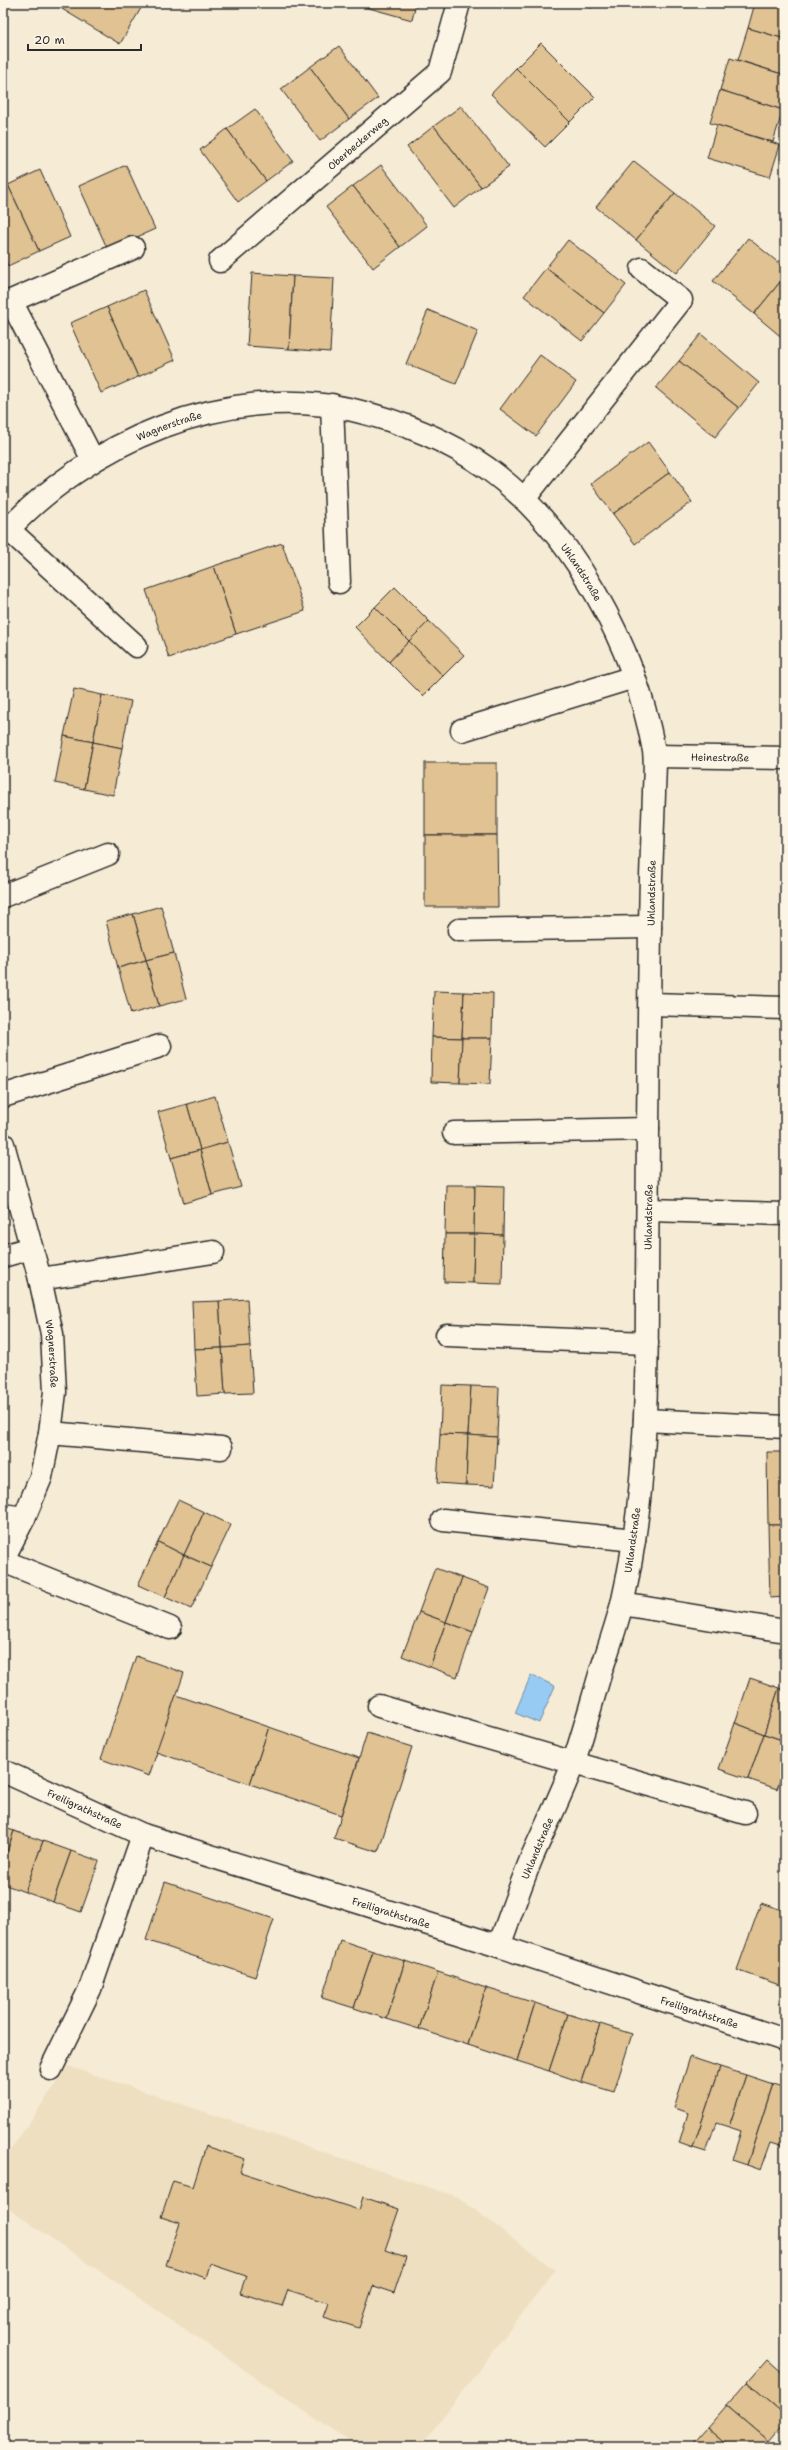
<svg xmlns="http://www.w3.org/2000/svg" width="788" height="2450" font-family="'Shantell Sans',sans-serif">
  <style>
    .built { fill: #efdfc1 }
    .water { fill: #97cbf4; stroke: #6c8ba4 }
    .building { fill: #e0c293; stroke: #2b2b2b }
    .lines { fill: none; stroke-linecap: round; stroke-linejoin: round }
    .minor-casing { stroke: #2b2b2b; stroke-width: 25 }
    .minor { stroke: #fcf5e5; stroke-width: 22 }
    .labels { text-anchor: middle; stroke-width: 3.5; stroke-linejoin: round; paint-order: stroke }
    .street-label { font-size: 10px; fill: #2b2b2b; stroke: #fcf5e5 }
  </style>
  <rect width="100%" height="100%" fill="#f6ebd5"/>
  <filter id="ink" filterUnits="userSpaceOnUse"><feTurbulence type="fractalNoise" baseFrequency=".025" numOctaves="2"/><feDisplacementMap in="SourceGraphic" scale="8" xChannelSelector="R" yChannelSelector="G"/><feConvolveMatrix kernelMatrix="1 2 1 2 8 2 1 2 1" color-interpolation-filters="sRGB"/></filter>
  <g filter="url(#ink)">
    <polygon class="built" points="68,2066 458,2197 555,2270 420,2447 357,2447 3,2205 3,2161"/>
    <polygon class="water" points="531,1675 555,1686 539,1723 515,1713"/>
    <g class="building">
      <polygon points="65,3 144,3 120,44 62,9"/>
      <polygon points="351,3 416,3 412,20"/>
      <polygon points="577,3 594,3 592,8"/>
      <polygon points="755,3 785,3 785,39 748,28"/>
      <polygon points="748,28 785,39 785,75 738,60"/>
      <polygon points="541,43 595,97 570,122 516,68"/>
      <polygon points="339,46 378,98 349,119 310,67"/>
      <polygon points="730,58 785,75 785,102 783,110 720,90"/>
      <polygon points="310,67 349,119 320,141 281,89"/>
      <polygon points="516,68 570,122 545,147 491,94"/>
      <polygon points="720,90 783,110 773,142 710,123"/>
      <polygon points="461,106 509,167 481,187 434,126"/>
      <polygon points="255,109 293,161 266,181 227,129"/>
      <polygon points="717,125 780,145 770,177 707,158"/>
      <polygon points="434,126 481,187 454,208 407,147"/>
      <polygon points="227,129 266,181 238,202 200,150"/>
      <polygon points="634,161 675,193 636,240 596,207"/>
      <polygon points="126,165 155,229 108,250 79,186"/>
      <polygon points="381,165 427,226 400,247 353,186"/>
      <polygon points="40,170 70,237 39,251 8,185"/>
      <polygon points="8,185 39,251 8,266 3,256 3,187"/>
      <polygon points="353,186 400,247 373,268 326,207"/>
      <polygon points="675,193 715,226 677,273 636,240"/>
      <polygon points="748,238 785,268 785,276 754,314 713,281"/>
      <polygon points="568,240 626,285 604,313 546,268"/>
      <polygon points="546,268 604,313 582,341 524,296"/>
      <polygon points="252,273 293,276 289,349 247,346"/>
      <polygon points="293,276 334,278 330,352 289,349"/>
      <polygon points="785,276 785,340 754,314"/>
      <polygon points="144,290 175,360 138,377 107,307"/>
      <polygon points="107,307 138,377 101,393 70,323"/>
      <polygon points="428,310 478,331 456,384 406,364"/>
      <polygon points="701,334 759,383 739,408 679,361"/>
      <polygon points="540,355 576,382 536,436 500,409"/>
      <polygon points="679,361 739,408 715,437 656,388"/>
      <polygon points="648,442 670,472 613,514 591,484"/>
      <polygon points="670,472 692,502 635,544 613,514"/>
      <polygon points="282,543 305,611 236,634 214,566"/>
      <polygon points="214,566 236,634 169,658 146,590"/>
      <polygon points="395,587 429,621 409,641 375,607"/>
      <polygon points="375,607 409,641 389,662 355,627"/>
      <polygon points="429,621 464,655 443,676 409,641"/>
      <polygon points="409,641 443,676 423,696 389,662"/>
      <polygon points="74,689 102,695 93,742 64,736"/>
      <polygon points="102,695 131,701 122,748 93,742"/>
      <polygon points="64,736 93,742 84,789 55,783"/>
      <polygon points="93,742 122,748 113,795 84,789"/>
      <rect x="425" y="763" width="72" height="72"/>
      <polygon points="425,835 497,835 498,907 425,907"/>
      <polygon points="161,906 174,953 146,960 133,914"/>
      <polygon points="133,914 146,960 118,968 106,921"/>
      <polygon points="174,953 186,999 159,1006 146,960"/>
      <polygon points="146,960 159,1006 131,1014 118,968"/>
      <polygon points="434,991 464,992 462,1038 432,1037"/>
      <polygon points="464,992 493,993 492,1038 462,1038"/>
      <polygon points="432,1037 462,1038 460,1083 431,1082"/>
      <polygon points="462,1038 492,1038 490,1084 460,1083"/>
      <polygon points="215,1096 228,1142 200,1150 187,1104"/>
      <polygon points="187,1104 200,1150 171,1158 158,1112"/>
      <polygon points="228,1142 241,1187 212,1195 200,1150"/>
      <polygon points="200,1150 212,1195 184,1203 171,1158"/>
      <polygon points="446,1185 475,1185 474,1234 445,1234"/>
      <polygon points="475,1185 504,1186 503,1235 474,1234"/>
      <polygon points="445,1234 474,1234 473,1283 444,1282"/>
      <polygon points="474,1234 503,1235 502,1284 473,1283"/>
      <polygon points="247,1299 250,1346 222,1348 219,1301"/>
      <polygon points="219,1301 222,1348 194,1349 192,1302"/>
      <polygon points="250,1346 253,1393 225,1394 222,1348"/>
      <polygon points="222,1348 225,1394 197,1396 194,1349"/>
      <polygon points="442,1385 471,1386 468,1435 440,1434"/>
      <polygon points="471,1386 499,1387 497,1437 468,1435"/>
      <polygon points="440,1434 468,1435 466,1485 437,1483"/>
      <polygon points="468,1435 497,1437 494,1486 466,1485"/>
      <polygon points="767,1452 785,1452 785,1525 768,1525"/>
      <polygon points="178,1500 204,1512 184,1555 158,1542"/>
      <polygon points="204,1512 231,1525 211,1567 184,1555"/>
      <polygon points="768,1525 785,1525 785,1597 770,1598"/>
      <polygon points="158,1542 184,1555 165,1597 138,1585"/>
      <polygon points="184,1555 211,1567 191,1609 165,1597"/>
      <polygon points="435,1568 462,1578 446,1622 419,1612"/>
      <polygon points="462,1578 489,1588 473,1632 446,1622"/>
      <polygon points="419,1612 446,1622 430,1667 402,1656"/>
      <polygon points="446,1622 473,1632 457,1677 430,1667"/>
      <polygon points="136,1656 184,1673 149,1776 101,1759"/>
      <polygon points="750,1678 779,1688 764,1734 735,1723"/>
      <polygon points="779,1688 785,1690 785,1741 764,1734"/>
      <polygon points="176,1695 269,1727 250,1784 156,1752"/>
      <polygon points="735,1723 764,1734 748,1779 719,1769"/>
      <polygon points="269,1727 359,1758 341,1815 250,1784"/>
      <polygon points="367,1733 412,1747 378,1852 334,1838"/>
      <polygon points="764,1734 785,1741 785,1766 777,1789 748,1779"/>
      <polygon points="3,1827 14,1831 3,1864"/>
      <polygon points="14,1831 43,1841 25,1892 3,1884 3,1864"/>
      <polygon points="43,1841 71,1851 53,1902 25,1892"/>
      <polygon points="71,1851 99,1861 81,1912 53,1902"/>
      <polygon points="165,1882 274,1919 255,1977 146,1940"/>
      <polygon points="761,1903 785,1911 785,1987 737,1970"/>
      <polygon points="340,1940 373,1951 354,2008 322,1998"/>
      <polygon points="373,1951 405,1961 387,2019 354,2008"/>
      <polygon points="405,1961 438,1972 419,2029 387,2019"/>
      <polygon points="438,1972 486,1988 468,2045 419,2029"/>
      <polygon points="486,1988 535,2003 517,2061 468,2045"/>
      <polygon points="535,2003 568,2014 549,2071 517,2061"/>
      <polygon points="568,2014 600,2024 581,2082 549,2071"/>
      <polygon points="600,2024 632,2034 614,2092 581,2082"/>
      <polygon points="690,2057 720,2067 693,2148 679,2143 688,2113 674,2108"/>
      <polygon points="720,2067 746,2075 729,2127 716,2123 706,2152 693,2148"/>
      <polygon points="746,2075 773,2084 747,2165 732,2160 741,2131 729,2127"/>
      <polygon points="773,2084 785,2088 785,2142 784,2146 771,2142 761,2170 747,2165"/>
      <polygon points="206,2146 245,2159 240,2172 359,2210 363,2197 399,2209 385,2250 406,2257 394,2293 373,2286 359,2328 324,2317 329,2303 288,2290 282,2306 240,2293 246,2276 210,2264 206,2278 166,2265 180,2223 161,2217 173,2181 193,2187"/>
      <polygon points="767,2359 785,2375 785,2415 747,2382"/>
      <polygon points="747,2382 785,2415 785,2422 769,2441 727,2405"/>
      <polygon points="727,2405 769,2441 764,2447 729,2447 707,2428"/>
      <polygon points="707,2428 729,2447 690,2447"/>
    </g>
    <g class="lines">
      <g class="minor-casing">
        <g id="minor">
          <path id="s1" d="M220 261 440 72 459 3"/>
          <polyline points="332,405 339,582"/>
          <polyline points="93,460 11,301 133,248"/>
          <polyline points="524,499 681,300 642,269"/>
          <polyline points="8,529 136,646"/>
          <path id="s2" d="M3 535C88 442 226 381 353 410 400 421 447 440 487 468 574 531 635 647 654 751 656 765 654 780 654 793 653 821 652 849 651 877 649 961 649 1045 648 1129 648 1182 647 1234 647 1287 647 1391 646 1498 623 1600 617 1624 609 1647 601 1671 592 1701 584 1731 574 1761 562 1794 546 1825 532 1857 520 1886 510 1916 499 1946"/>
          <polyline points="462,730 634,677"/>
          <path id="s3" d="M655 756 785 758"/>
          <polyline points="3,896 108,854"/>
          <polyline points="459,930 650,927"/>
          <polyline points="651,1004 785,1008"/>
          <polyline points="3,1096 160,1046"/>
          <polyline points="454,1133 648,1129"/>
          <path id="s4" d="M3 1144 40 1279 52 1334 55 1392 50 1433 41 1477 24 1518 3 1559"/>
          <polyline points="649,1210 785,1214"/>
          <polyline points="3,1256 31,1248"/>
          <polyline points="40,1279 213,1252"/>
          <polyline points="447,1335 647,1343"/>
          <polyline points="645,1420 785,1427"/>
          <polyline points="50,1433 221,1448"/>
          <polyline points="3,1515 24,1518"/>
          <polyline points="443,1520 634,1540"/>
          <polyline points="3,1561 170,1628"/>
          <polyline points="622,1604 785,1631"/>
          <polyline points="379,1706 745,1813"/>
          <path id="s5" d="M3 1771 143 1835 499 1946 785 2040"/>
          <polyline points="51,2069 90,1989 143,1835"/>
        </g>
      </g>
      <use href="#minor" class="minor"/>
    </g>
  </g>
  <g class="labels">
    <g class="street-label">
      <text dy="4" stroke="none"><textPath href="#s1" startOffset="181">Oberbeckerweg</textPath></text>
      <text dy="4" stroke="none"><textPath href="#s2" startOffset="201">Wagnerstraße</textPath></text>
      <text dy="4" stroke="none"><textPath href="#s2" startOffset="677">Uhlandstraße</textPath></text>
      <text dy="4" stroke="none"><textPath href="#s3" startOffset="65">Heinestraße</textPath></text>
      <text transform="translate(651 893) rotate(-89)" y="4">Uhlandstraße</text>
      <text transform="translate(648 1217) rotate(-89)" y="4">Uhlandstraße</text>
      <text dy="4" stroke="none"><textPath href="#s4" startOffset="216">Wagnerstraße</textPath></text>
      <text transform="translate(632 1540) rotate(-82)" y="4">Uhlandstraße</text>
      <text dy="4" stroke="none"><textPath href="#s5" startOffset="90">Freiligrathstraße</textPath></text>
      <text transform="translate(537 1848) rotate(-67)" y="4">Uhlandstraße</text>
      <text dy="4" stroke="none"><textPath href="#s5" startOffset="414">Freiligrathstraße</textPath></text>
      <text dy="4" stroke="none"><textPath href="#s5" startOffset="738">Freiligrathstraße</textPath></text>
    </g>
  </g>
  <rect width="788" height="2450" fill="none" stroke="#fcf5e5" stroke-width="16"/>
  <rect x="8" y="8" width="772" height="2434" fill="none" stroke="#2b2b2b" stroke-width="1.5" filter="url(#ink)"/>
  <path d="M28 44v6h113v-6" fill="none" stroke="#2b2b2b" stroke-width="2"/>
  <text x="34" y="44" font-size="12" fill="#2b2b2b" stroke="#fcf5e5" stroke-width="3" paint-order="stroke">20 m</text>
</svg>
